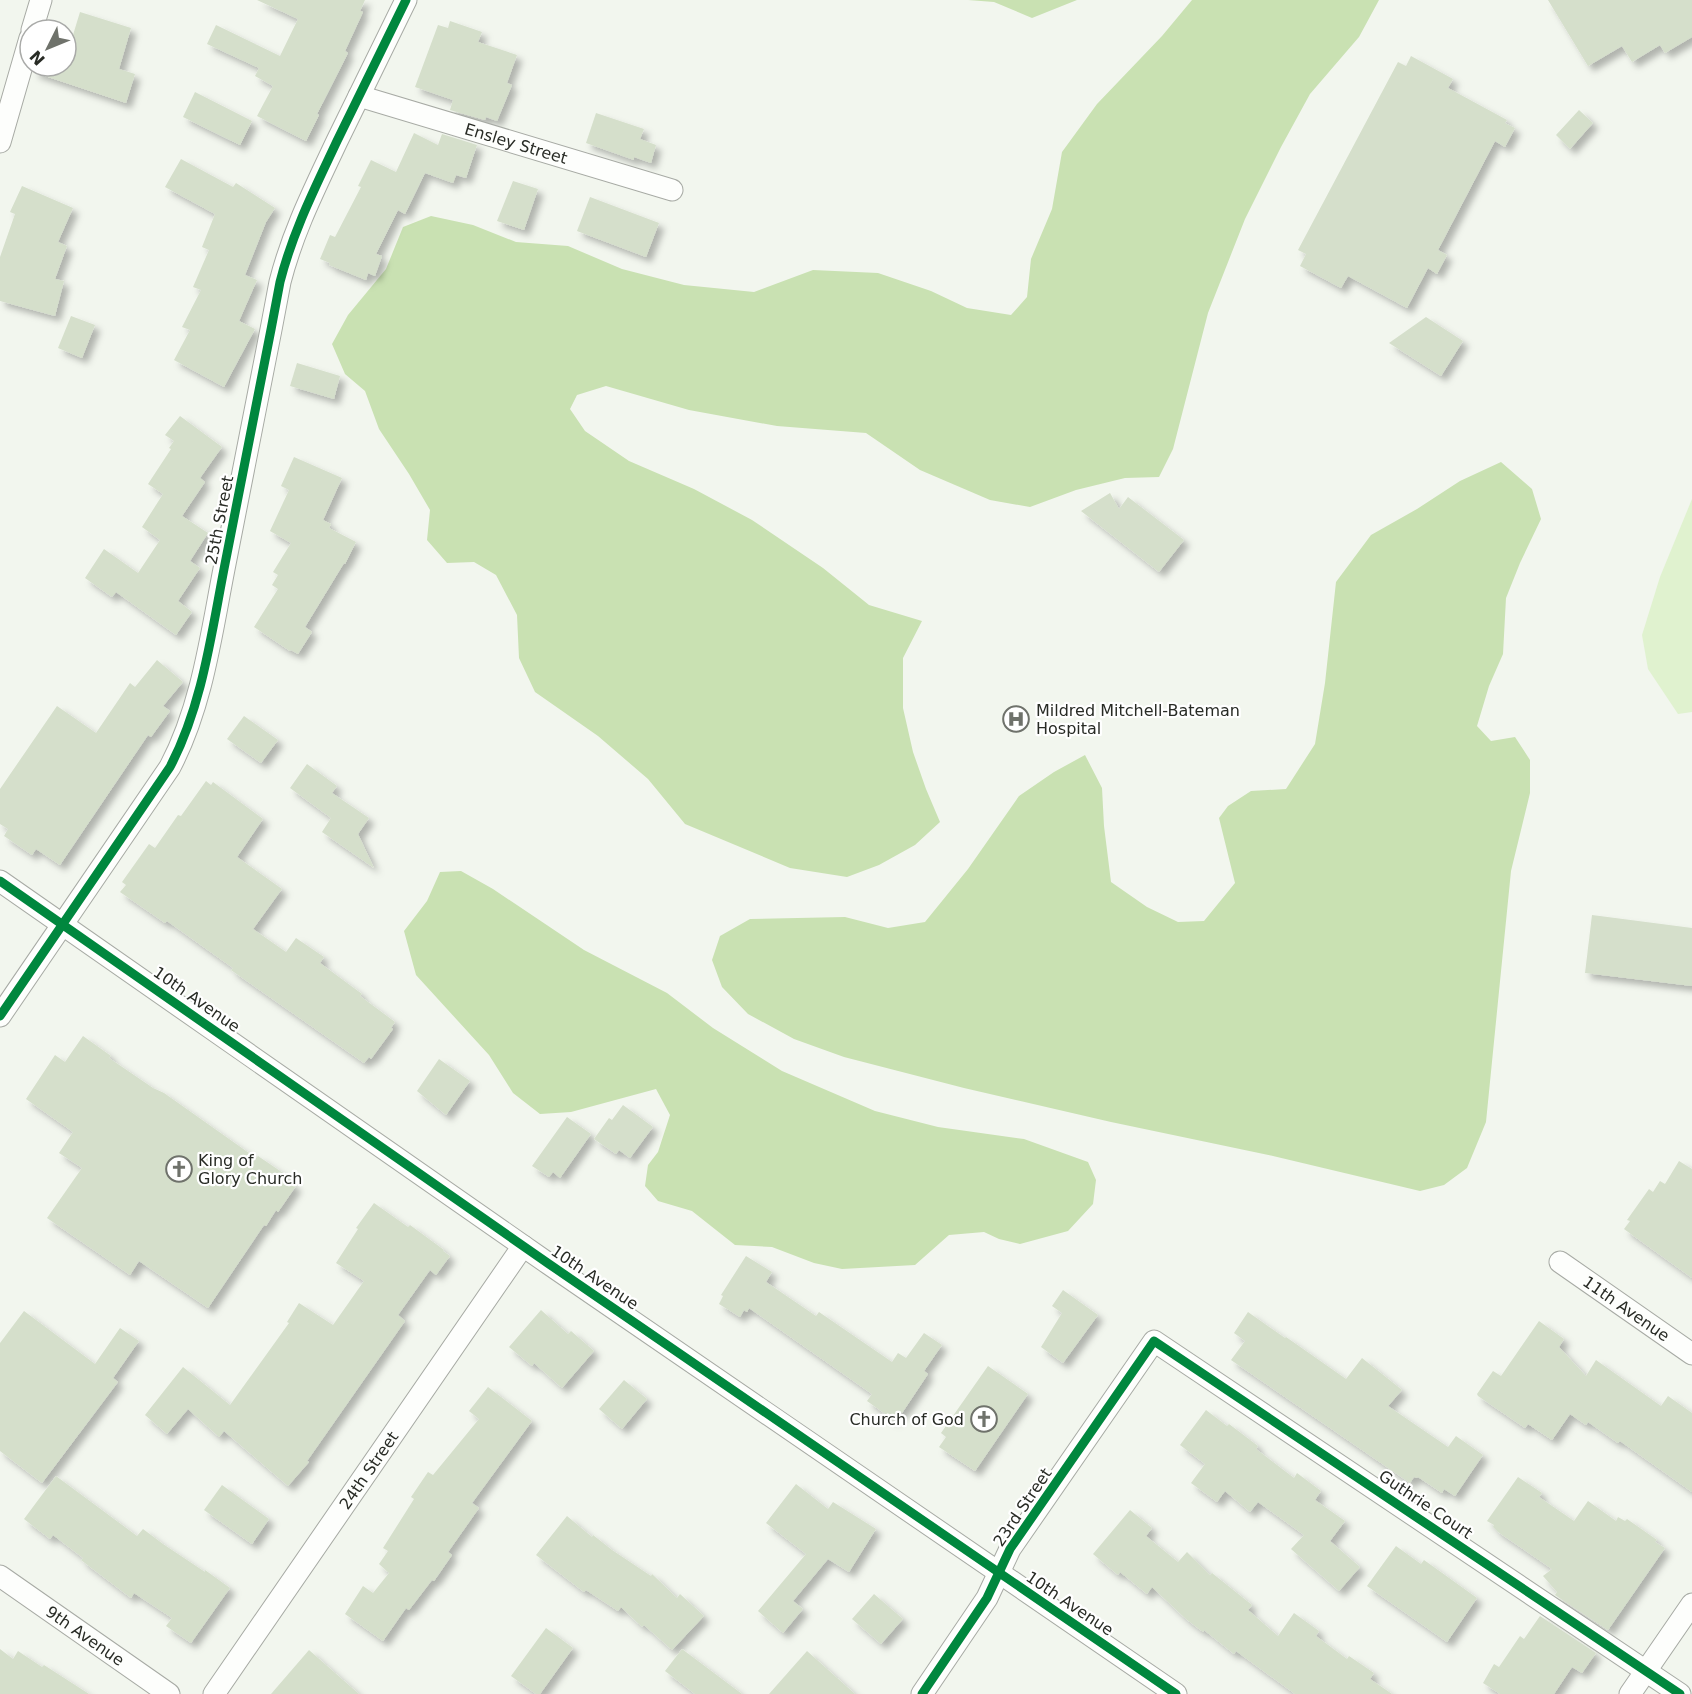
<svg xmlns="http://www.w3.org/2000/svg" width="1692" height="1694" font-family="'DejaVu Sans',sans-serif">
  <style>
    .green { fill: #e0f2cf }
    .forest { fill: #c9e1b2 }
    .building { fill: #d5dfcb; filter: url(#shadow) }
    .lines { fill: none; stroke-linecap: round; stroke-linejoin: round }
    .street-casing { stroke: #a7aaa4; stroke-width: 23 }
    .street { stroke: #fdfefc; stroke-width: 21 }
    .cycleway-casing { stroke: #fff; stroke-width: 13 }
    .cycleway { stroke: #00873e; stroke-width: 9 }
    .labels { text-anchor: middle; stroke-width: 4.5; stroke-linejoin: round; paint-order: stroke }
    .street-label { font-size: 16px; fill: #282b25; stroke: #fff }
    .poi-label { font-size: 16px; fill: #282b25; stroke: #fff; text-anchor: start }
  </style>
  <defs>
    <filter id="shadow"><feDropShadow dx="5.5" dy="5.5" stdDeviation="3" flood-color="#0004"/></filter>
  </defs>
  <rect width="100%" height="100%" fill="#f2f6ee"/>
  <polygon class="green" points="1692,499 1692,712 1678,714 1648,669 1642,635 1660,577"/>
  <g class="forest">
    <polygon points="968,0 1077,0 1032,18 994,2"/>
    <polygon points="1192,0 1379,0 1359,37 1310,94 1281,147 1245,219 1208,313 1173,449 1159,477 1125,478 1076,490 1030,507 990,500 920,470 866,433 777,426 689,410 606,386 577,395 570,409 585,431 629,461 694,489 752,520 823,568 869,605 922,621 903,658 903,708 913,752 926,789 940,822 915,845 879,865 847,877 790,868 685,824 648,779 598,736 535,692 519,658 517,615 496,575 474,562 447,563 427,540 430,510 409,474 379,429 365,391 345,374 332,344 348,315 386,269 403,227 431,216 473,225 516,242 568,246 622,269 684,285 754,292 813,270 878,273 931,291 967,308 1011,315 1027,297 1031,259 1052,209 1062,152 1097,104 1162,36"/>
    <polygon points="1501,462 1532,489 1541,519 1520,563 1506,598 1503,654 1489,686 1477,726 1491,741 1515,737 1530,760 1530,793 1511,871 1486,1122 1467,1168 1444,1185 1420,1191 1273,1156 1111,1122 964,1088 844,1057 794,1039 748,1014 722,987 712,960 720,936 750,919 845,917 888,928 925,922 968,869 1019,796 1054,772 1085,755 1102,788 1104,826 1111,882 1147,907 1178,922 1204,921 1235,883 1219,818 1228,806 1251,791 1286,789 1315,744 1325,683 1336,582 1371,535 1417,509 1460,481"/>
    <polygon points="461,871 493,889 584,950 667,993 713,1028 782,1071 875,1111 938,1127 1024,1139 1088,1162 1096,1180 1093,1204 1068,1231 1020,1244 999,1239 984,1232 949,1235 915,1265 842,1269 814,1263 772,1247 735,1245 692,1211 658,1201 645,1186 648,1165 658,1152 670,1115 656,1089 571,1112 540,1114 513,1093 489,1055 416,975 404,931 427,901 440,872"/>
  </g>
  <g class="building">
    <polygon points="257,0 365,0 360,11 363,12 345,51 348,53 317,114 319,115 306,141 257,116 273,86 255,76 259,68 207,44 216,25 280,56 298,19"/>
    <polygon points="1548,0 1692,0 1692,37 1665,53 1660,45 1632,62 1622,46 1588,66"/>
    <polygon points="80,12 131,28 119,69 135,74 126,103 33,72 35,66 66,66 66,58"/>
    <polygon points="450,21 482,32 478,42 517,55 507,83 512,85 497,121 486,117 485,120 450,110 453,100 415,87 438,25 448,28"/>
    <polygon points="1411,56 1453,79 1448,88 1507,120 1505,123 1515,128 1505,147 1495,141 1438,250 1447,255 1437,274 1428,268 1407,308 1348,276 1341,288 1300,266 1306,254 1298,250 1398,62 1406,66"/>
    <polygon points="195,92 252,121 240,145 183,117"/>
    <polygon points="1579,110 1593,123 1570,149 1556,135"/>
    <polygon points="596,113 644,129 640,139 656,145 651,163 634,157 634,160 586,143"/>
    <polygon points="414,133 438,145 442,134 477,145 466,178 456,175 453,183 425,173 405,214 398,210 376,254 382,256 375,276 368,273 366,280 329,265 330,263 320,259 330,235 335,237 361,187 358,186 371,160 396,172"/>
    <polygon points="181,159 233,187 236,183 275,208 266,222 245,275 257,280 239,321 255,329 224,387 174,360 190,330 182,327 201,290 193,287 209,250 202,247 215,214 165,187"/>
    <polygon points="513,181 538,189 524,230 497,221"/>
    <polygon points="22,186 73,208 58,242 67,246 55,279 64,281 55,316 0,301 0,257 15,214 10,212"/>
    <polygon points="590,197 659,223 646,257 577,231"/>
    <polygon points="71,316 95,325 82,358 58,348"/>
    <polygon points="1426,317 1463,341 1441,376 1389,343"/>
    <polygon points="297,363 340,376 334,399 290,386"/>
    <polygon points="180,416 222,447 200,478 205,482 182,516 208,533 190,561 200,568 178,601 192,612 176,635 116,592 112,597 85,578 104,549 138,573 160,540 142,527 163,494 148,484 171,449 169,448 174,441 165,435"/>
    <polygon points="294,457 342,478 323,520 331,524 329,528 356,542 345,564 344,563 305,627 312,632 298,654 291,650 290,651 254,627 278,589 272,585 278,575 273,572 291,543 270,531 289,490 281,486"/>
    <polygon points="1110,493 1119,509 1128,497 1184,540 1159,572 1081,511"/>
    <polygon points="157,660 183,682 163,706 170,711 151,737 148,735 60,865 36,849 32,855 4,836 8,829 0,824 0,789 57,706 96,733 130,683 135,687"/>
    <polygon points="244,716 278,740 261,763 227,739"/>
    <polygon points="307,764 337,786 332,793 369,818 358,834 374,868 322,832 331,818 290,788"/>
    <polygon points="206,781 211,785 213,782 263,819 237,857 282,889 253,929 286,952 296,938 324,957 320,963 362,994 360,996 395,1022 391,1028 393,1029 371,1059 369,1057 364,1063 231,970 233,968 167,921 165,923 120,892 126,885 122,882 149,844 155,848 178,815 181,816"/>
    <polygon points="1592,915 1692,928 1692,986 1585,973"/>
    <polygon points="83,1036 111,1056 109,1058 153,1088 164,1093 256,1158 258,1156 286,1175 284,1177 296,1186 278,1212 276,1210 266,1226 264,1225 208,1308 139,1261 130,1275 47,1218 82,1168 59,1153 73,1132 26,1099 55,1055 65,1062"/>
    <polygon points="439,1059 470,1081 446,1115 417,1091"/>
    <polygon points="623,1105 653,1127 630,1158 619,1150 616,1154 594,1139 609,1118 612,1120"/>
    <polygon points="567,1117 591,1134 560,1178 553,1172 549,1177 532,1166"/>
    <polygon points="1679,1161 1692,1169 1692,1278 1624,1229 1630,1221 1627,1220 1649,1189 1653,1192 1660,1181 1665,1184"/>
    <polygon points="374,1203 408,1227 410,1225 444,1250 443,1251 450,1256 436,1275 430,1270 398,1315 405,1321 307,1461 309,1462 288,1486 224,1431 219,1437 188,1409 167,1434 145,1415 183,1367 230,1405 289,1323 287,1322 299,1303 333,1325 364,1281 336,1263 358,1229 356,1228"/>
    <polygon points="746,1256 772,1272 766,1282 816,1316 819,1312 892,1362 898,1353 906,1358 924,1333 942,1345 924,1371 928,1374 902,1413 900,1411 894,1420 867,1401 872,1394 749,1308 747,1312 744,1310 740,1317 719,1304 723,1296 721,1295"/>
    <polygon points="1063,1290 1098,1315 1063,1363 1041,1347 1062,1313 1052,1306"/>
    <polygon points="541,1310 568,1334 571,1331 594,1351 562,1388 534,1363 532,1366 509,1347"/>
    <polygon points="24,1311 95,1364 120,1328 139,1341 113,1378 118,1382 42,1483 0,1451 0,1343"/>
    <polygon points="1248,1312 1285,1338 1286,1337 1346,1379 1362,1358 1402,1390 1388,1406 1448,1447 1456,1436 1483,1455 1455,1496 1444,1489 1442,1493 1418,1477 1417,1478 1414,1477 1410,1483 1231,1360 1245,1341 1234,1333"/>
    <polygon points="1539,1321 1564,1339 1559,1347 1586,1376 1596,1360 1661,1406 1668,1396 1692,1413 1692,1492 1620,1441 1618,1443 1588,1422 1586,1425 1570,1414 1552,1440 1528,1424 1525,1428 1478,1396 1477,1394 1493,1371 1501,1376"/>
    <polygon points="988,1366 1028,1394 975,1471 939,1447 946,1437 941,1433"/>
    <polygon points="624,1380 647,1399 622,1429 599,1409"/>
    <polygon points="488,1387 532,1421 472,1503 479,1508 448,1552 452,1555 434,1581 432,1580 409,1610 406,1608 383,1641 345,1614 363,1586 373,1593 389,1573 379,1564 388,1551 383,1548 414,1499 411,1497 428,1472 433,1475 479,1419 469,1411"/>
    <polygon points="1206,1410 1227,1426 1229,1424 1258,1446 1256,1449 1294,1478 1297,1473 1321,1491 1315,1500 1345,1521 1330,1541 1360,1567 1339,1591 1291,1549 1304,1535 1258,1502 1250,1512 1225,1491 1217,1502 1191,1483 1205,1464 1180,1445"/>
    <polygon points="56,1476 137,1536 143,1529 163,1544 205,1572 205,1570 230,1588 191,1643 166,1626 172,1618 134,1593 131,1598 81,1560 83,1558 53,1535 50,1539 24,1519"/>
    <polygon points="1518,1477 1542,1493 1539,1497 1574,1521 1588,1501 1616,1521 1618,1517 1625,1521 1627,1519 1657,1540 1655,1542 1665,1548 1608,1630 1555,1595 1557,1592 1543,1576 1552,1569 1498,1532 1493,1527 1494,1525 1487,1521"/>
    <polygon points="796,1484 828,1509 833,1502 876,1529 849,1572 828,1559 793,1601 803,1609 783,1633 758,1611 806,1554 766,1523"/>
    <polygon points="222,1485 269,1519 252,1544 204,1510"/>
    <polygon points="1130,1510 1152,1528 1146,1536 1178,1562 1187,1552 1210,1575 1212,1573 1252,1605 1248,1610 1278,1636 1294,1613 1319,1631 1316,1636 1347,1659 1349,1656 1374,1673 1370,1679 1392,1694 1295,1694 1236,1651 1234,1654 1204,1630 1203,1632 1186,1619 1152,1587 1147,1594 1120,1572 1118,1575 1093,1554"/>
    <polygon points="567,1516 592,1537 593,1535 612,1550 651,1576 652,1574 677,1598 680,1594 704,1616 672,1650 644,1625 642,1627 621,1607 618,1611 586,1590 584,1592 536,1555"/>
    <polygon points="1396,1546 1421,1564 1424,1560 1477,1598 1447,1642 1367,1586"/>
    <polygon points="874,1594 903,1619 881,1644 852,1619"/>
    <polygon points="1540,1616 1596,1653 1582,1673 1572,1667 1554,1694 1500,1694 1483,1683 1494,1664 1499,1667 1520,1636 1524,1639"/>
    <polygon points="546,1628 573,1648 540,1694 536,1694 511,1676"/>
    <polygon points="0,1649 13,1659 18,1651 42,1667 44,1665 89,1694 0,1694"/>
    <polygon points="682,1649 742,1694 695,1694 665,1671"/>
    <polygon points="309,1650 359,1694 271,1694"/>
    <polygon points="807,1651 855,1694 769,1694"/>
  </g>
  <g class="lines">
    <g class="street-casing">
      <g id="street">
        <polyline points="32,30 41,0"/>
        <path id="s1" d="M359 96 672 190"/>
        <polyline points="0,142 30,38"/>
        <polyline points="0,881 549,1264 1176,1694"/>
        <path d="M0 1016 170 767C202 706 211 636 224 569 243 474 262 378 280 282 293 231 315 188 337 141 360 94 383 47 406 0"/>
        <path id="s2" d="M1560 1262 1692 1354"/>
        <path id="s3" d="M0 1576 169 1694"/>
        <path id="s4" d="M214 1694 523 1246"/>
        <polyline points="922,1694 987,1598 1010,1549 1154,1341 1680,1694"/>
        <polyline points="1630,1694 1692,1604"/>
      </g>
    </g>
    <use href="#street" class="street"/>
    <g class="cycleway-casing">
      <g id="cycleway">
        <polyline points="0,881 549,1264 1176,1694"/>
        <path d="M0 1016 170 767C202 706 211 636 224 569 243 474 262 378 280 282 293 231 315 188 337 141 360 94 383 47 406 0"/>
        <polyline points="922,1694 987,1598 1010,1549 1154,1341 1680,1694"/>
      </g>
    </g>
    <use href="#cycleway" class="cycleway"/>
  </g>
  <defs>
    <g id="hospital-ring" transform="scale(1.35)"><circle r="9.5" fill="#fff" stroke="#6f726b" stroke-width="1.5"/><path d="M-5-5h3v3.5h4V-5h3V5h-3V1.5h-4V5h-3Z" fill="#6f726b"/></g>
    <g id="church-ring" transform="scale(1.35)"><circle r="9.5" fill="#fff" stroke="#6f726b" stroke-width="1.5"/><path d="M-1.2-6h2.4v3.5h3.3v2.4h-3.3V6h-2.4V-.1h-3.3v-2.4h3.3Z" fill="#6f726b"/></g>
  </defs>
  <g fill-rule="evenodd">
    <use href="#hospital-ring" x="1016" y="719"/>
    <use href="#church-ring" x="179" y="1169"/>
    <use href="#church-ring" x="984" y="1419"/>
  </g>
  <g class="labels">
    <g class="street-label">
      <text dy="6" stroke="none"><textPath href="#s1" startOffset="164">Ensley Street</textPath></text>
      <text transform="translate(219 520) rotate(-79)" y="6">25th Street</text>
      <text transform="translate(197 999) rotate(35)" y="6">10th Avenue</text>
      <text transform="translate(595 1277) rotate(34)" y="6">10th Avenue</text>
      <text dy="6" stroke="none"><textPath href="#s2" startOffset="81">11th Avenue</textPath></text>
      <text dy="6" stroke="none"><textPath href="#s4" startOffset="272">24th Street</textPath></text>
      <text transform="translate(1426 1504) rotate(34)" y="6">Guthrie Court</text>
      <text transform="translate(1022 1507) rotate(-56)" y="6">23rd Street</text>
      <text transform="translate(1070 1603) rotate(34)" y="6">10th Avenue</text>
      <text dy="6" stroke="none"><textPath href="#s3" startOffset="104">9th Avenue</textPath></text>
    </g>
    <g class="poi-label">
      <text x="1036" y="716">Mildred Mitchell-Bateman<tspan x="1036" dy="18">Hospital</tspan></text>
      <text x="198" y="1166">King of<tspan x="198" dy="18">Glory Church</tspan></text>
      <text x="964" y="1425" text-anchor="end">Church of God</text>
    </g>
  </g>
  <g transform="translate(48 48) rotate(227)"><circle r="28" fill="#ffffff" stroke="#a9aaa8" stroke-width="1.5"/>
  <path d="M0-4.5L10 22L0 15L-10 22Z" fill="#6f726b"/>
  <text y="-9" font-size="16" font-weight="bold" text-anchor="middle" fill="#282b25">N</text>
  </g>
</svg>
